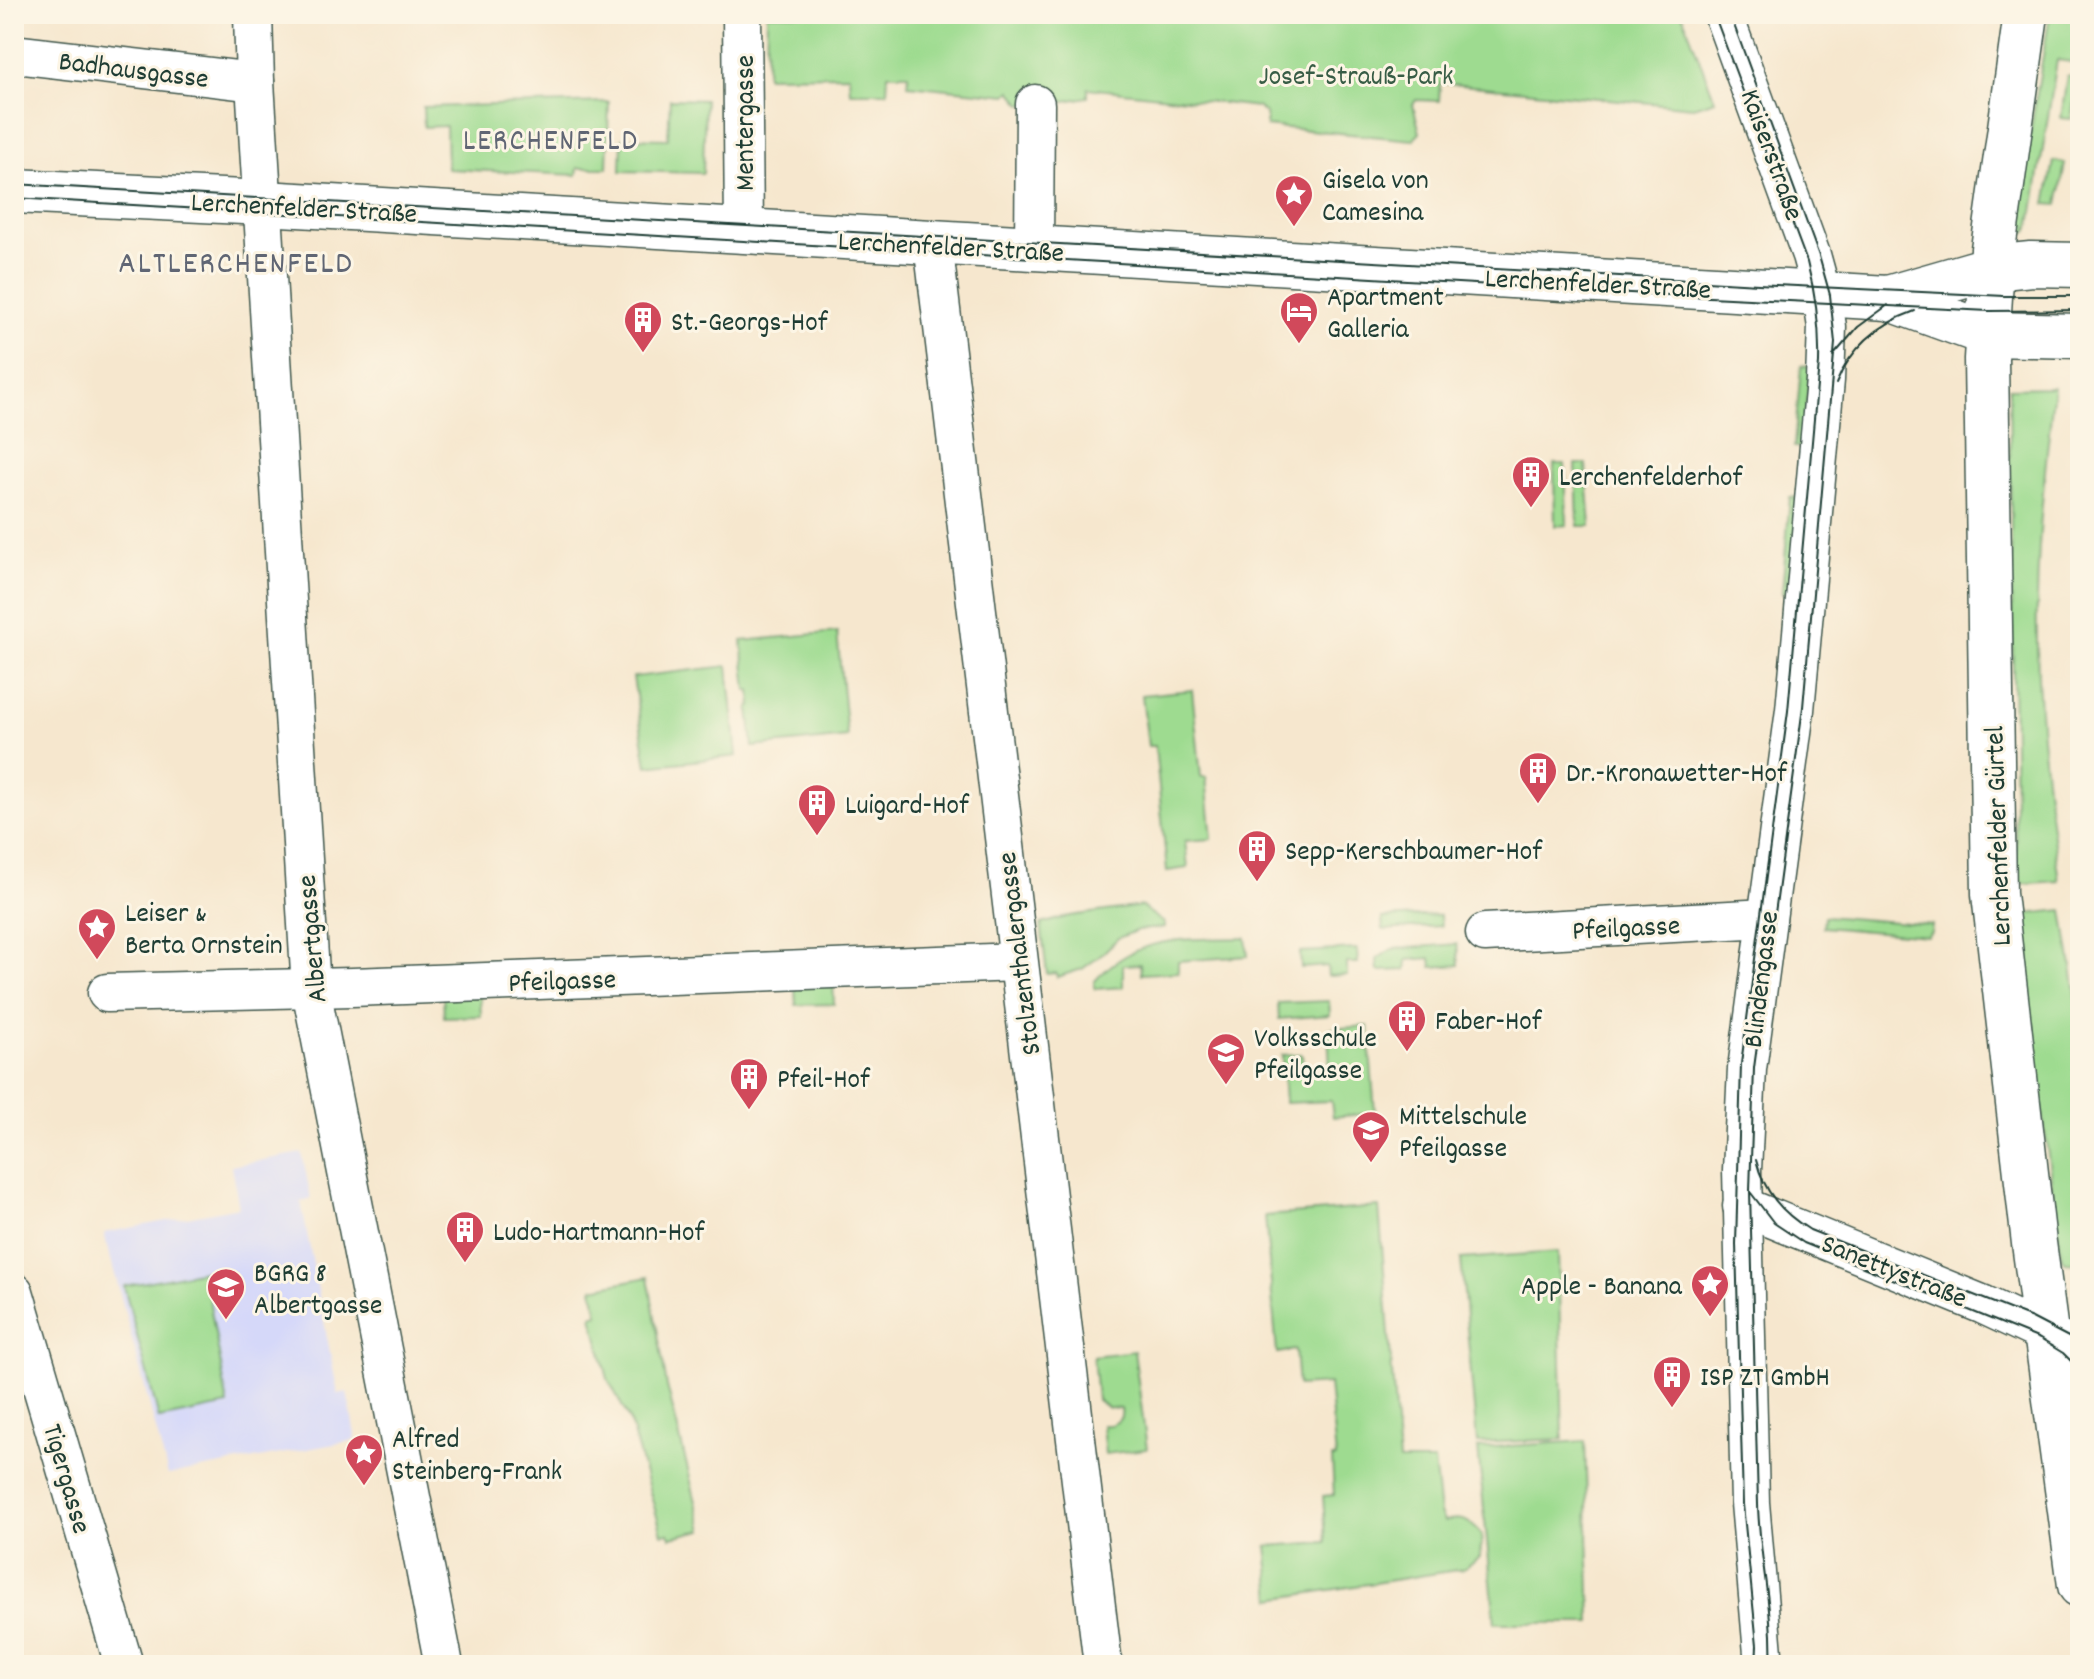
<svg xmlns="http://www.w3.org/2000/svg" width="2094" height="1679" font-family="Dekko,sans-serif">
  <style>
    .built { fill: #d5d8f9 }
    .green { fill: #9edb90; stroke: #5e8c62; stroke-width: 2 }
    .lines { fill: none; stroke-linecap: round; stroke-linejoin: round }
    .street-casing { stroke: #3f564b; stroke-width: 41 }
    .secondary-casing { stroke: #3f564b; stroke-width: 47 }
    .primary-casing { stroke: #3f564b; stroke-width: 47 }
    .street { stroke: #fff; stroke-width: 38 }
    .secondary { stroke: #fff; stroke-width: 44 }
    .primary { stroke: #fff; stroke-width: 44 }
    .tram { stroke: #1f3d34; stroke-width: 2 }
    .labels { text-anchor: middle; stroke-width: 6; stroke-linejoin: round; paint-order: stroke }
    .street-label { font-size: 28px; fill: #1f3d34; stroke: #fcf5e5 }
    .park-label { font-size: 28px; fill: #385d46; stroke: #fcf5e5 }
    .poi-label { font-size: 28px; fill: #1f3d34; stroke: #fcf5e5; text-anchor: start }
    .neighbourhood-label { font-size: 30px; letter-spacing: 2px; fill: #606674; stroke: #fcf5e5 }
    .quarter-label { font-size: 32px; letter-spacing: 2px; fill: #606674; stroke: #fcf5e5 }
  </style>
  <rect width="100%" height="100%" fill="#fcf5e5"/>
  <filter id="ink" filterUnits="userSpaceOnUse"><feTurbulence type="fractalNoise" baseFrequency=".0125" numOctaves="2"/><feDisplacementMap in="SourceGraphic" scale="16" xChannelSelector="R" yChannelSelector="G"/><feConvolveMatrix kernelMatrix="1 2 1 2 8 2 1 2 1" color-interpolation-filters="sRGB"/></filter>
  <filter id="wash" filterUnits="userSpaceOnUse"><feTurbulence type="fractalNoise" baseFrequency=".006" numOctaves="4" result="noise"/><feDisplacementMap in="SourceGraphic" scale="32" xChannelSelector="R" yChannelSelector="G"/><feGaussianBlur stdDeviation="1.8" result="paint"/><feColorMatrix in="noise" values="0 0 0 0 0 0 0 0 0 0 0 0 0 0 0 0 0 1.4 0 .05"/><feComposite in="paint" operator="in"/></filter>
  <g filter="url(#wash)">
    <rect width="100%" height="100%" fill="#f6e7ce"/>
    <polygon class="built" points="302,1153 311,1199 301,1202 338,1394 347,1392 356,1440 168,1475 104,1233 239,1207 231,1166"/>
    <g class="green">
      <polygon points="767,14 1682,14 1715,100 1693,107 1440,83 1439,101 1416,100 1413,105 1420,133 1413,140 1266,126 1266,115 1258,107 1088,88 1088,97 1048,104 1022,104 1011,91 1007,95 908,85 908,74 888,74 887,92 850,92 849,75 766,76"/>
      <polygon points="2050,14 2080,14 2080,63 2057,60 2031,224 2027,231 2013,236"/>
      <polygon points="2067,76 2080,78 2080,90 2076,90 2071,119 2061,118"/>
      <polygon points="670,99 705,100 703,173 621,171 622,138 668,139"/>
      <polygon points="609,102 607,168 578,168 577,175 447,169 446,126 424,127 423,107"/>
      <polygon points="2054,161 2065,163 2058,205 2046,204"/>
      <polygon points="1801,366 1810,367 1802,448 1794,447"/>
      <path d="M2054 387C2046 458 2038 529 2037 601 2035 694 2046 788 2059 881L2016 884 2009 388Z"/>
      <polygon points="1554,464 1565,464 1567,525 1555,526"/>
      <polygon points="1576,464 1586,464 1591,526 1578,526"/>
      <polygon points="1790,497 1799,498 1791,594 1782,593"/>
      <polygon points="837,632 847,737 753,747 749,707 752,706 751,691 747,691 742,641"/>
      <polygon points="728,666 737,756 647,766 633,677"/>
      <polygon points="1192,690 1201,777 1206,777 1212,839 1185,841 1188,868 1167,871 1155,746 1148,746 1142,695"/>
      <polygon points="1141,906 1164,923 1164,928 1138,930 1118,938 1100,956 1082,969 1057,977 1056,973 1047,974 1041,924 1070,916"/>
      <polygon points="2063,910 2080,1018 2080,1263 2065,1262 2062,1259 2059,1241 2017,915"/>
      <polygon points="1440,915 1441,926 1383,930 1382,918"/>
      <polygon points="1824,916 1932,925 1931,932 1927,936 1823,927"/>
      <path d="M1246 938 1248 956 1178 961V972L1141 974 1140 964 1123 965V987L1095 989 1094 982C1136 933 1188 940 1246 938Z"/>
      <polygon points="1457,944 1459,965 1432,967 1431,958 1407,960 1406,970 1378,971 1377,959 1392,949"/>
      <polygon points="1357,949 1358,963 1347,963 1347,975 1328,976 1327,966 1301,968 1300,952"/>
      <polygon points="833,981 834,1004 796,1005 795,987"/>
      <polygon points="443,994 480,997 481,1016 444,1017"/>
      <polygon points="1329,1001 1330,1015 1279,1019 1278,1003"/>
      <polygon points="1368,1026 1375,1113 1333,1117 1331,1101 1285,1103 1282,1055 1302,1054 1303,1073 1330,1072 1328,1029"/>
      <path d="M1379 1207 1399 1461H1434L1440 1513 1444 1521C1463 1516 1470 1521 1482 1535L1480 1557 1463 1569 1272 1599 1267 1546 1326 1542 1323 1496 1334 1495 1332 1458H1336L1329 1384 1298 1386 1295 1350 1277 1353 1265 1216Z"/>
      <polygon points="1558,1252 1563,1439 1477,1443 1461,1259"/>
      <polygon points="204,1271 228,1405 159,1419 124,1286"/>
      <polygon points="648,1277 667,1386 703,1530 671,1537 669,1533 662,1534 629,1419 608,1379 592,1316 598,1314 593,1288"/>
      <path d="M1134 1351 1147 1449 1105 1454 1102 1425C1112 1426 1124 1422 1121 1409L1108 1408 1097 1400 1093 1356Z"/>
      <polygon points="1585,1441 1591,1623 1495,1623 1478,1448"/>
    </g>
  </g>
  <g filter="url(#ink)">
    <g class="lines">
      <g class="street-casing">
        <g id="street">
          <polyline points="253,14 255,82 311,989 444,1665"/>
          <polyline points="742,14 744,233"/>
          <polyline points="1723,14 1811,255 1822,295 1827,327 1825,380 1795,710 1747,1069 1742,1170 1750,1503 1764,1665"/>
          <polyline points="14,54 255,82"/>
          <polyline points="933,243 1103,1665"/>
          <polyline points="1034,249 1035,104"/>
          <polyline points="1485,933 1767,918"/>
          <polyline points="107,993 352,987 1018,962"/>
          <polyline points="1742,1206 1984,1305 2080,1350"/>
          <polyline points="14,1292 124,1665"/>
        </g>
      </g>
      <g class="secondary-casing">
        <g id="secondary">
          <polyline points="14,191 264,203 1888,298 1988,334 2080,336"/>
          <polyline points="1888,298 1992,268 2031,264 2080,265"/>
        </g>
      </g>
      <g class="primary-casing">
        <polyline id="primary" points="2026,14 1993,249 1986,359 1994,894 2034,1243 2080,1585"/>
      </g>
      <use href="#street" class="street"/>
      <use href="#secondary" class="secondary"/>
      <use href="#primary" class="primary"/>
      <g class="tram">
        <path d="M1714 14 1807 262C1816 296 1820 328 1819 363L1788 711 1741 1064 1736 1244 1743 1504 1757 1645 1756 1665"/>
        <path d="M1730 14 1819 256 1830 295 1835 343 1803 707 1754 1068 1750 1191 1758 1504C1759 1558 1774 1612 1771 1665"/>
        <polyline points="14,184 1776,285 2005,296 2080,296"/>
        <polyline points="14,198 1610,292 1989,311 2080,310"/>
        <polyline points="1833,356 1858,327 1888,305"/>
        <path d="M1836 384C1851 347 1878 324 1915 311"/>
        <path d="M1756 1160C1764 1192 1782 1213 1810 1230L2032 1318 2080 1343"/>
        <polyline points="1751,1193 1774,1223 1804,1243 2040,1339 2063,1353 2080,1370"/>
      </g>
    </g>
  </g>
  <defs>
    <g id="sight-pin" transform="scale(2)"><path d="M0 17L-7.5 6A9.5 9.5 0 1 1 7.5 6Z" fill="#d1495b" stroke="#fcf5e5"/><path d="M0-6L1.8-2.2L6-1.7L2.9 1.2L3.7 5.4L0 3.3L-3.7 5.4L-2.9 1.2L-6-1.7L-1.8-2.2Z" fill="#fff"/></g>
    <g id="hotel-pin" transform="scale(2)"><path d="M0 17L-7.5 6A9.5 9.5 0 1 1 7.5 6Z" fill="#d1495b" stroke="#fcf5e5"/><path d="M-6-4.5h1.5V1H6V5H4.5V3h-9V5H-6ZM-4 0a1.8 1.8 0 1 1 3.6 0ZM.5 0V-2.5h3Q6-2.5 6 0Z" fill="#fff"/></g>
    <g id="building-pin" transform="scale(2)"><path d="M0 17L-7.5 6A9.5 9.5 0 1 1 7.5 6Z" fill="#d1495b" stroke="#fcf5e5"/><path d="M-4-6H4V6H1V3H-1V6H-4ZM-2.5-4.3h1.7v1.8h-1.7ZM.8-4.3h1.7v1.8H.8ZM-2.5-1h1.7V.8h-1.7ZM.8-1h1.7V.8H.8Z" fill="#fff"/></g>
    <g id="school-pin" transform="scale(2)"><path d="M0 17L-7.5 6A9.5 9.5 0 1 1 7.5 6Z" fill="#d1495b" stroke="#fcf5e5"/><path d="M0-5L7-2L0 1L-7-2ZM-4 1L0 2.5L4 1V4Q0 6-4 4Z" fill="#fff"/></g>
  </defs>
  <g fill-rule="evenodd">
    <use href="#sight-pin" x="1294" y="194"/>
    <use href="#hotel-pin" x="1299" y="311"/>
    <use href="#building-pin" x="643" y="320"/>
    <use href="#building-pin" x="1531" y="475"/>
    <use href="#building-pin" x="1538" y="771"/>
    <use href="#building-pin" x="817" y="803"/>
    <use href="#building-pin" x="1257" y="849"/>
    <use href="#sight-pin" x="97" y="927"/>
    <use href="#building-pin" x="1407" y="1019"/>
    <use href="#school-pin" x="1226" y="1052"/>
    <use href="#building-pin" x="749" y="1077"/>
    <use href="#school-pin" x="1371" y="1130"/>
    <use href="#building-pin" x="465" y="1230"/>
    <use href="#sight-pin" x="1710" y="1284"/>
    <use href="#school-pin" x="226" y="1287"/>
    <use href="#building-pin" x="1672" y="1375"/>
    <use href="#sight-pin" x="364" y="1453"/>
  </g>
  <g class="labels">
    <g class="street-label">
      <text transform="translate(134 68) rotate(7)" y="10">Badhausgasse</text>
      <text transform="translate(743 123) rotate(-90)" y="10">Mentergasse</text>
      <text transform="translate(1774 154) rotate(70)" y="10">Kaiserstraße</text>
      <text transform="translate(304 206) rotate(3)" y="10">Lerchenfelder Straße</text>
      <text transform="translate(951 245) rotate(3)" y="10">Lerchenfelder Straße</text>
      <text transform="translate(1598 282) rotate(3)" y="10">Lerchenfelder Straße</text>
      <text transform="translate(1996 836) rotate(-92)" y="10">Lerchenfelder Gürtel</text>
      <text transform="translate(1626 926) rotate(-3)" y="10">Pfeilgasse</text>
      <text transform="translate(310 939) rotate(-95)" y="10">Albertgasse</text>
      <text transform="translate(1017 954) rotate(-97)" y="10">Stolzenthalergasse</text>
      <text transform="translate(562 979) rotate(-2)" y="10">Pfeilgasse</text>
      <text transform="translate(1759 979) rotate(-83)" y="10">Blindengasse</text>
      <text transform="translate(1895 1269) rotate(22)" y="10">Sanettystraße</text>
      <text transform="translate(69 1478) rotate(74)" y="10">Tigergasse</text>
    </g>
    <g class="park-label">
      <text x="1356" y="84">Josef-Strauß-Park</text>
    </g>
    <g class="poi-label">
      <text x="1322" y="188">Gisela von<tspan x="1322" dy="32">Camesina</tspan></text>
      <text x="1327" y="305">Apartment<tspan x="1327" dy="32">Galleria</tspan></text>
      <text x="671" y="330">St.-Georgs-Hof</text>
      <text x="1559" y="485">Lerchenfelderhof</text>
      <text x="1566" y="781">Dr.-Kronawetter-Hof</text>
      <text x="845" y="813">Luigard-Hof</text>
      <text x="1285" y="859">Sepp-Kerschbaumer-Hof</text>
      <text x="125" y="921">Leiser &amp;<tspan x="125" dy="32">Berta Ornstein</tspan></text>
      <text x="1435" y="1029">Faber-Hof</text>
      <text x="1254" y="1046">Volksschule<tspan x="1254" dy="32">Pfeilgasse</tspan></text>
      <text x="777" y="1087">Pfeil-Hof</text>
      <text x="1399" y="1124">Mittelschule<tspan x="1399" dy="32">Pfeilgasse</tspan></text>
      <text x="493" y="1240">Ludo-Hartmann-Hof</text>
      <text x="254" y="1281">BGRG 8<tspan x="254" dy="32">Albertgasse</tspan></text>
      <text x="1682" y="1294" text-anchor="end">Apple - Banana</text>
      <text x="1700" y="1385">ISP ZT GmbH</text>
      <text x="392" y="1447">Alfred<tspan x="392" dy="32">Steinberg-Frank</tspan></text>
    </g>
    <g class="neighbourhood-label">
      <text x="551" y="149">LERCHENFELD</text>
    </g>
    <g class="quarter-label">
      <text x="236" y="272">ALTLERCHENFELD</text>
    </g>
  </g>
  <rect width="2094" height="1679" fill="none" stroke="#fcf5e5" stroke-width="48"/>
</svg>
